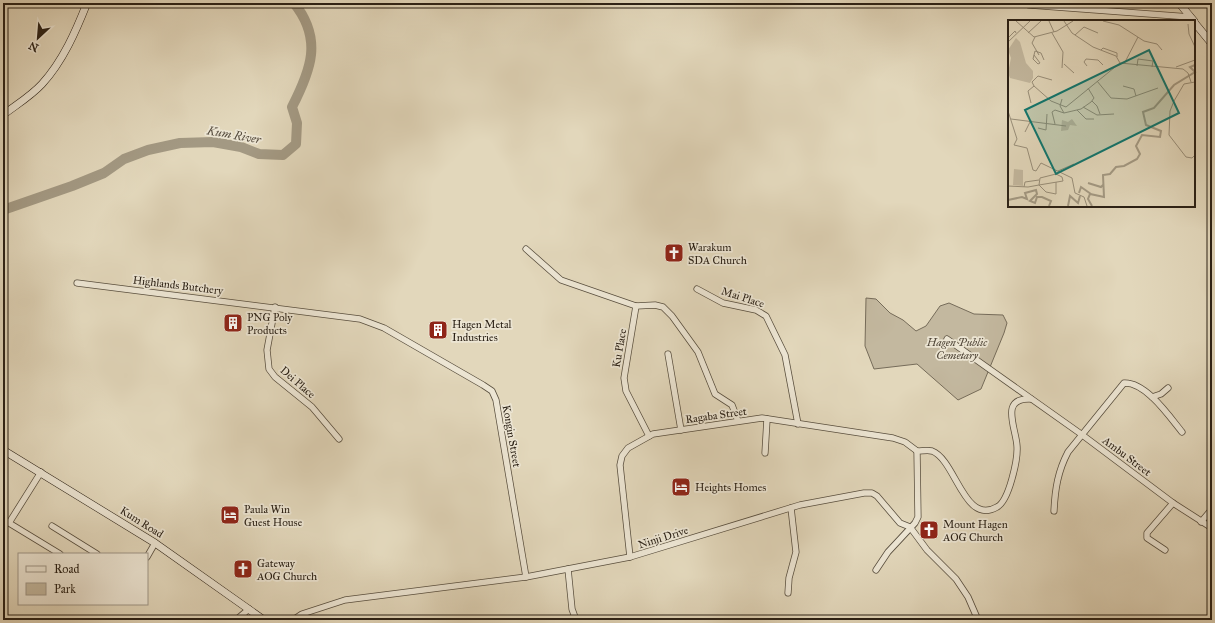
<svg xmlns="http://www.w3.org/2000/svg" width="1215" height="623" font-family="'IM FELL Great Primer',serif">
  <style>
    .green { fill: #c3b89f; stroke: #766c5a }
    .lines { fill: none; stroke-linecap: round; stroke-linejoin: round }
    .river { stroke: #a39983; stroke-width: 10 }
    .street-casing { stroke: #584e3e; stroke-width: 7 }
    .secondary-casing { stroke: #2a2015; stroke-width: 8 }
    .street { stroke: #ece5d3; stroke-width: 5.5 }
    .secondary { stroke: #ece5d3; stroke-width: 7 }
    .labels { text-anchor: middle; stroke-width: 3.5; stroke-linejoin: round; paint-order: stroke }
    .poi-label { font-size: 11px; fill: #2a2015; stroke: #ece5d3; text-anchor: start }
    .street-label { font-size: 11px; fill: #2a2015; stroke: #ece5d3 }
    .park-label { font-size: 11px; font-style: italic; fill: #504638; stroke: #ece5d3 }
    .water-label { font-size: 12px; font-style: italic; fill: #544a3c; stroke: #ece5d3 }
    .inset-river { fill: none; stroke: #a39983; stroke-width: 2 }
    .inset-road { fill: none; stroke: #988e79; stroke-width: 1 }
    .view { fill: #0f766e; fill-opacity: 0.15; stroke: #0f766e; stroke-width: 2 }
    .inset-edge { fill: none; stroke: #2a2015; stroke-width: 2 }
  </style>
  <rect width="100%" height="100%" fill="#e2d7bb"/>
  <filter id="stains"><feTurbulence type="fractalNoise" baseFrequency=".005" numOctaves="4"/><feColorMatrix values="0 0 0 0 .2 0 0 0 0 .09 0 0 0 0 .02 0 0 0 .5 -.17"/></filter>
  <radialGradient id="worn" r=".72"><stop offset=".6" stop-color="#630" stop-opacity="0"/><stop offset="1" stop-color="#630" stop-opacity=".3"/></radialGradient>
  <polygon class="green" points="866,298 876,299 890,313 903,320 916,331 926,326 940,306 949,303 974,314 1003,315 1007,323 1004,333 981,389 958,400 917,364 874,369 865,346"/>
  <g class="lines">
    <path class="river" d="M3 210 72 186 104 173 124 159 148 150 180 143 213 142 241 147 259 154 283 155 296 144 297 123 292 107C311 70 323 39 294 3"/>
    <g class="street-casing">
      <g id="street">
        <polyline points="1029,5 1190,17"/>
        <polyline points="526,249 561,280 636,306 655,305 663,307 672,316 698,352 715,394 732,405 738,421"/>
        <polyline points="77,283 360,319 384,328 483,385 492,391 496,400 526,577"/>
        <polyline points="697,289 723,303 756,310 766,316 785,355 798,424"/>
        <polyline points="636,306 624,378 626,391 649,436"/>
        <polyline points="275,307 267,350 269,369 275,377 312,407 339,439"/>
        <polyline points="947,339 1081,434 1173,503 1212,528"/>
        <polyline points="668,354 681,430"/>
        <polyline points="1152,397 1161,394 1168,388"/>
        <polyline points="765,453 767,419"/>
        <polyline points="41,472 9,523 60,554"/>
        <path d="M1054 511C1055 489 1058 471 1068 452L1124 383C1146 382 1169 416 1182 432"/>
        <polyline points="1201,522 1212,509"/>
        <polyline points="52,526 97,554"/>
        <polyline points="1165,550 1147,538 1147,533 1173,503"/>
        <polyline points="147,557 155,543"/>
        <polyline points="630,557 620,465 622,456 628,448 653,434 762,418 893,438 905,442 917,451"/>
        <polyline points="568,569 572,609 576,620"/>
        <path d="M876 570 888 552 915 523 918 517 917 451C922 451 928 450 932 451 956 460 964 526 997 507 1009 501 1018 459 1017 446 1016 428 999 397 1031 399"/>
        <polyline points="788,593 789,578 796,552 791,508"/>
        <polyline points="236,620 249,609"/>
        <polyline points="293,620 302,614 345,600 526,577 630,557 800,505 864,493 872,493 877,496 900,523 910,527 927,550 956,579 968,597 978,620"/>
      </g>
    </g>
    <g class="secondary-casing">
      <g id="secondary">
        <polyline points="1179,3 1194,21"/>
        <polyline points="1194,22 1212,44"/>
        <path d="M3 115C16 105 31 96 42 84 63 61 76 31 87 3"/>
        <polyline points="3,450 155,543 264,620"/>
      </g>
    </g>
    <use href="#street" class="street"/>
    <use href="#secondary" class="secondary"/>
  </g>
  <defs>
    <g id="church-square" transform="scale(1)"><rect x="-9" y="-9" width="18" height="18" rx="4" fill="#8f2418" stroke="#ece5d3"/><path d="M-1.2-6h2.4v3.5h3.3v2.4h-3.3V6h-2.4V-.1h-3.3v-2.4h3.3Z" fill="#fff"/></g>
    <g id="building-square" transform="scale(1)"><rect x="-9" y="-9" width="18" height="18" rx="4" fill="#8f2418" stroke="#ece5d3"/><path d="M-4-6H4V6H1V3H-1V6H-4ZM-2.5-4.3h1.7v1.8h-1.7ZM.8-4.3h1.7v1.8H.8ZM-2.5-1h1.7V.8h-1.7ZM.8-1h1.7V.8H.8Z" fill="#fff"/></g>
    <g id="hotel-square" transform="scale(1)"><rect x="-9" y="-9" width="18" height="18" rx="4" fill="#8f2418" stroke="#ece5d3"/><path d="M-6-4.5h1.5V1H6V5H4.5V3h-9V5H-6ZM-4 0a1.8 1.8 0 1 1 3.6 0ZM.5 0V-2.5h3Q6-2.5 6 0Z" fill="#fff"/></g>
  </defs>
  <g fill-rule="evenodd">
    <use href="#church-square" x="674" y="253"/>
    <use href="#building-square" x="233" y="323"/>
    <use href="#building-square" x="438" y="330"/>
    <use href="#hotel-square" x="681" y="487"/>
    <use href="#hotel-square" x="230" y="515"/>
    <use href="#church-square" x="929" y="530"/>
    <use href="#church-square" x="243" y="569"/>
  </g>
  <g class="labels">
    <g class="poi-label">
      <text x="688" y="251">Warakum<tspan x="688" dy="13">SDA Church</tspan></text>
      <text x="247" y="321">PNG Poly<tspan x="247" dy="13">Products</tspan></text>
      <text x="452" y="328">Hagen Metal<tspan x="452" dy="13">Industries</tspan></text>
      <text x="695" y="491">Heights Homes</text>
      <text x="244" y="513">Paula Win<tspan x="244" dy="13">Guest House</tspan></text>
      <text x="943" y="528">Mount Hagen<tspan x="943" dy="13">AOG Church</tspan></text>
      <text x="257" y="567">Gateway<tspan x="257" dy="13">AOG Church</tspan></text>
    </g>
    <g class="street-label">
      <text transform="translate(178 285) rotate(7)" y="4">Highlands Butchery</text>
      <text transform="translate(743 297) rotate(18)" y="4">Mai Place</text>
      <text transform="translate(619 348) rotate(-80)" y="4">Ku Place</text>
      <text transform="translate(298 382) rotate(41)" y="4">Dei Place</text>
      <text transform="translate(716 415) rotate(-8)" y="4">Ragaba Street</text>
      <text transform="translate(512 436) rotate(80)" y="4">Kongin Street</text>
      <text transform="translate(1127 456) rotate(37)" y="4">Ambu Street</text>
      <text transform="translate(142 522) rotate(32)" y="4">Kum Road</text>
      <text transform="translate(663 537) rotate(-17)" y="4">Ninji Drive</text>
    </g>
    <g class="park-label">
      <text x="957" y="346">Hagen Public<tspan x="957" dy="13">Cemetary</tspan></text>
    </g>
    <g class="water-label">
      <text transform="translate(234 135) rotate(10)" y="4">Kum River</text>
    </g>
  </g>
  <g transform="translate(1008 20)">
    <rect width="187" height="187" fill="#e2d7bb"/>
    <path d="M8 18 12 22 18 43 25 51V58L22 63 2 58 0 53 3 38 0 30ZM64 99 69 106 62 105 60 110 53 111 54 100 60 102ZM6 149 15 150V166L5 165Z" fill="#c3b89f"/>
    <path class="inset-river" d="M80 163 93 167 95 165M71 173 73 167 83 174M0 180 14 177 19 179 17 173 28 170 29 174 22 181 27 183 29 177H34L43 181 41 186M60 186 62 176 70 183 72 176M84 186 80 179 82 174 96 177 95 155 102 154 108 147 116 146 129 139 132 134 128 126 134 115 152 117 153 111 138 105 135 92 146 88 166 65 187 52 182 47 187 45"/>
    <path class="inset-road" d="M8 1 26 17 49 11 65 1M41 1 46 12M56 1 64 13 85 27 108 36 112 43 175 49 180 53 183 62M95 1 111 5 136 21 149 24 154 30M180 4 181 14 187 27M20 13 33 1M44 13 55 32 54 48M67 15 76 7 90 13M27 17 24 23 31 35M0 18 7 11 8 13M0 22 22 1M93 30 95 28 109 33V37M26 35 25 39 30 44 32 43 26 35 27 31 33 33 36 40M56 44 66 53M116 44 130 17M79 46 76 42 78 39 90 40 95 45M129 46 130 39 145 41 144 47M168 47 187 40M89 61 103 78 119 79 150 68M187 62 176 64 166 81 162 91 161 115 178 137 184 138 187 135M26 66 43 81 58 87 112 43M26 66 24 62 30 56 44 60M115 66 126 69 128 76M84 81 89 86 92 94M23 83 20 71 26 66M75 87 89 95 106 94M69 90 78 99H86M0 91 9 119 6 125 19 128 25 150 28 151 33 143 64 158 67 173 76 177 79 186M56 93 73 89 83 82 86 78 80 68M3 99 58 106M47 104 44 92 47 90 56 93 52 86 54 79M30 108 38 110 39 94M17 112 23 100M50 151 66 144M0 166 20 167 31 165 55 161 54 157 48 154 32 158 31 165 38 172 48 174V162M16 167 17 162 31 160"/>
    <path class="view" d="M141 30 171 93 48 154 17 90Z"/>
    <rect width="187" height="187" class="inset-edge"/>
  </g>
  <rect width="1215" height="623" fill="none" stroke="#e2d7bb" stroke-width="16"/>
  <rect x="4" y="4" width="1207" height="615" fill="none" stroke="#2a2015" stroke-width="2"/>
  <rect x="8" y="8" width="1199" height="607" fill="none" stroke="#2a2015"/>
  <rect x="18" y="553" width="130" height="52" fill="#ece5d3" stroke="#9e9687"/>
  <rect x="26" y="566" width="20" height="6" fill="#ece5d3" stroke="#9e9687"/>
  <text x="54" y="573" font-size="12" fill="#2a2015">Road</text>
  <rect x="26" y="583" width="20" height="12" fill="#c3b89f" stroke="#9e9687"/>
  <text x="54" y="593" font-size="12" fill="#2a2015">Park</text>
  <g transform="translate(38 38) rotate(206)" stroke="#ece5d3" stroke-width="3" paint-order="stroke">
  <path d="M0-3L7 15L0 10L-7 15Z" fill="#2a2015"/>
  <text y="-6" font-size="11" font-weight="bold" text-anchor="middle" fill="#2a2015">N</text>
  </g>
  <rect width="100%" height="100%" filter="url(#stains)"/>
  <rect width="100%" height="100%" fill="url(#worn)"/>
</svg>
